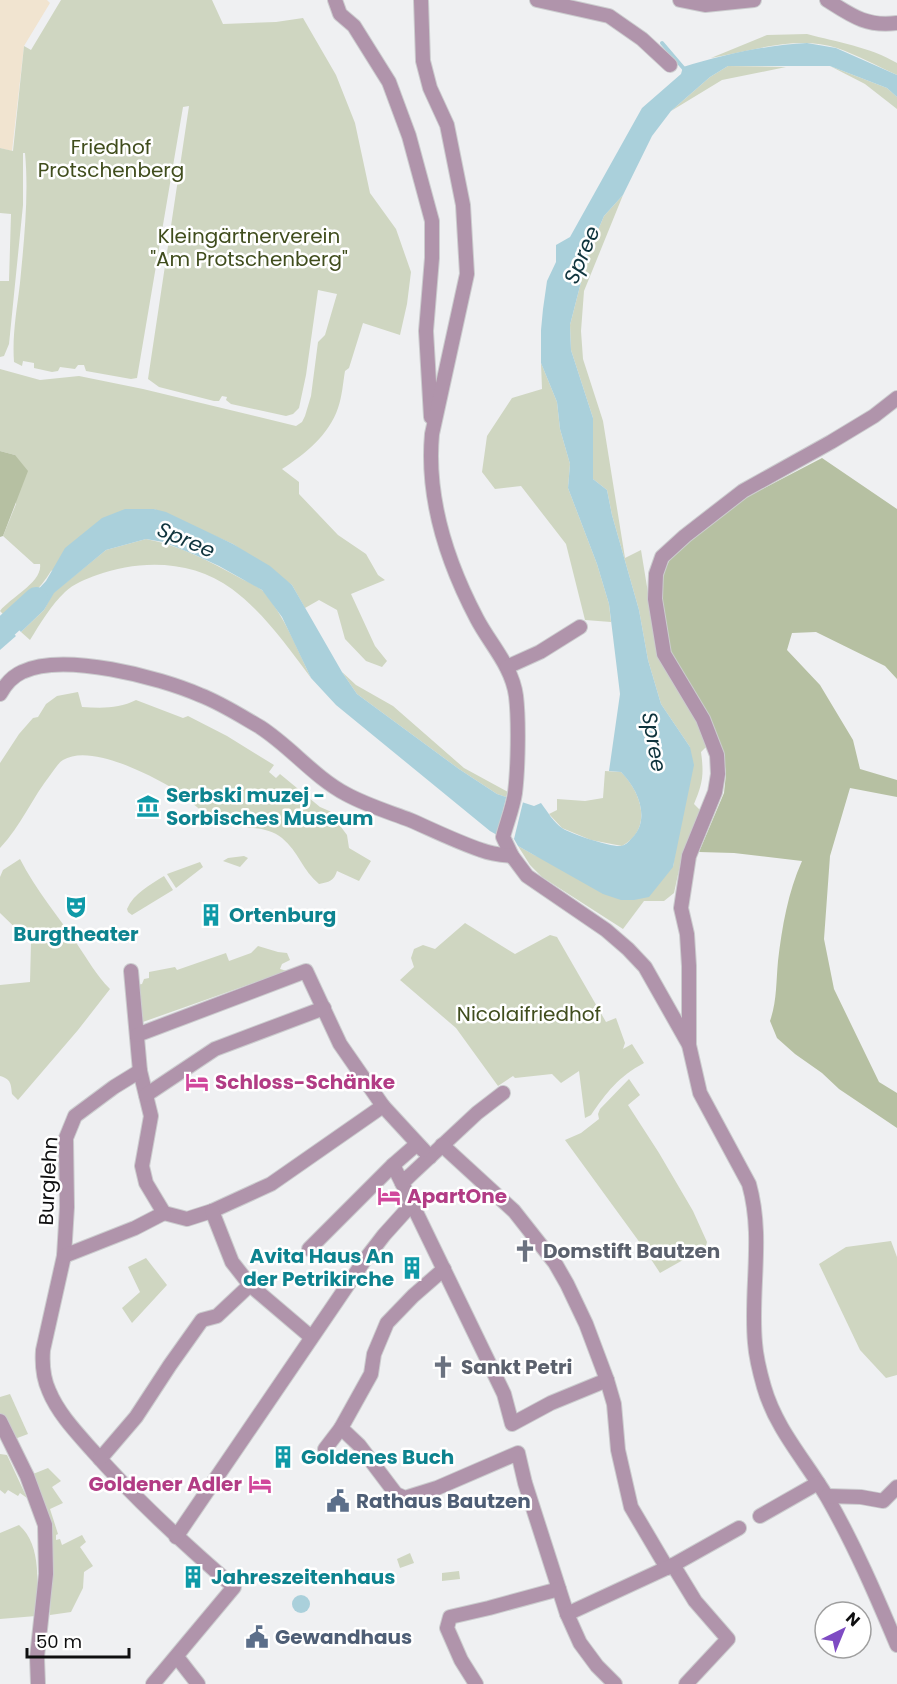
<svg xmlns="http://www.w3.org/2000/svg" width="897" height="1684" font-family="Poppins,sans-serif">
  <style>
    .education { fill: #f1e4d0 }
    .green { fill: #cfd6c1 }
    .forest { fill: #b6c0a2 }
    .water { fill: #aad0db }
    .pier { fill: #eff0f2 }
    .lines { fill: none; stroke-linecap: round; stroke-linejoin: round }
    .stream { stroke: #aad0db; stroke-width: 4 }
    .river { stroke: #aad0db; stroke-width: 24 }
    .minor-casing { stroke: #cbccce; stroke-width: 16 }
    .minor { stroke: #b094ab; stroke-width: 14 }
    .labels { text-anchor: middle; stroke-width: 5; stroke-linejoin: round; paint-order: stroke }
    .park-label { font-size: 20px; fill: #404d1d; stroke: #fff }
    .culture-label { font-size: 20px; font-weight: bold; fill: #0d838f; stroke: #fff; text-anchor: start }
    .hotel-label { font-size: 20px; font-weight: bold; fill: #b23c85; stroke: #fff; text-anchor: start }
    .street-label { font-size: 20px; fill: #0f0f10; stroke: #fff }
    .worship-label { font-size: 20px; font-weight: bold; fill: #5b616d; stroke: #fff; text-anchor: start }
    .service-label { font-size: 20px; font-weight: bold; fill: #4e5e75; stroke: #fff; text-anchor: start }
    .water-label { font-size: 21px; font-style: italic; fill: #0f343d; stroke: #fff }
  </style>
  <rect width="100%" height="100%" fill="#eff0f2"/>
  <polygon class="education" points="0,0 47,0 50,3 24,46 12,151 0,148"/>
  <g class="green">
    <path d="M61 0H212L223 24 276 22 303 18 336 75 355 123 370 193 396 229 411 272 407 304 400 335 363 323 349 368 345 371C343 383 342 397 338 408 329 435 305 454 282 469L299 482V494L338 535 366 554 378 575 385 580 351 594 375 646 387 661 382 667 366 661 345 639 337 610 319 600 305 608 292 585 233 544 154 509 51 571C40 590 23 603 5 616L0 611C10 598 43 582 40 564H34L3 536 16 504 15 455 0 451V369L40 380 79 376 143 389 296 426 302 422 305 416 311 396 318 342 325 335 337 294 318 290 306 375 299 408 293 414 286 416 231 404 226 400 227 397 222 396 219 401H214L159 387 148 379 189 106 183 107 137 378 131 379 86 371 84 365H78L75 369 60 367 58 371 52 372 34 368V363L23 361 22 366 14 362C12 335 17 309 20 283 24 241 29 195 25 153H23V205L9 344 4 356 0 357V281H9L11 214 0 213V148L13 151 24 46 31 50Z"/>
    <path d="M807 34C837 42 870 47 897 63V75C877 66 857 55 837 48 797 35 751 51 711 58L767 35Z"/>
    <polygon points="728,66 786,67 722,80 671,111 710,77"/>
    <polygon points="830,66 887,88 897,97 897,109 865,84"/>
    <path d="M623 195 584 291 581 331 583 359 603 421 625 558 641 550 657 648 696 717 708 745 701 752C704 774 703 783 694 804L701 811 682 856 674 893 664 901H644L623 929 542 877 530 865 518 846 536 856 673 867 690 747 661 704 648 660 639 610 612 515 607 490 593 479V418L571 350 570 325 589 251 604 216Z"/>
    <polygon points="541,363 557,402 560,429 570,464 568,488 597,564 609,604 611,622 585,620 566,544 521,486 495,489 482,472 487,436 512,398 542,389"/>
    <path d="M146 539C179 545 211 562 240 578 248 582 258 586 264 592 285 617 297 649 311 678 287 646 264 613 232 589 194 560 140 559 97 575 86 579 73 584 65 592 51 605 40 624 30 640L21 632 44 610 53 593 106 550Z"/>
    <polygon points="342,672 356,685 393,706 464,768 508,792 506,797 497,794 459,769 357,694"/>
    <path d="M78 692 82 707C101 708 119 709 136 700L183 718 188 716 227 736 274 765 269 772 276 778 280 774 320 807 334 813 335 819 347 835 349 848 371 861 359 881 337 871C334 881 329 882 319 884 303 871 298 851 282 838 264 823 238 831 217 821 201 813 189 798 174 789 150 775 90 743 63 760 58 763 55 769 51 774 32 798 21 826 0 848V763L19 734 33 718 38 717 46 704 57 696Z"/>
    <path d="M605 771 621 772C642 793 653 829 622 846L591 840 562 828 549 814 557 810V799L585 801 603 798Z"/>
    <polygon points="244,856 248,858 240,867 223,861 228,858"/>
    <path d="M20 859C36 890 58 916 77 944 88 960 96 975 110 989L78 1030 18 1100 12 1094C11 1084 11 1079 0 1076V985L30 982 31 943 0 913V877L3 870Z"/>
    <polygon points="200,862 203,867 176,888 167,874"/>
    <path d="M164 876 173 890 132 915 128 912 127 909C134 893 150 885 164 876Z"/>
    <path d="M465 923 515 954 550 935 557 937 606 1022 616 1018 625 1043 623 1049 632 1044 644 1063C618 1077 607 1092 591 1115L585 1118 579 1071 561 1083 552 1074 515 1078 513 1076 498 1086 456 1028 400 980 414 967 411 958 414 949 423 945 435 949Z"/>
    <polygon points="258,946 278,952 287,953 290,960 282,964 280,969 287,971 140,1023 136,985 142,984 144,979 149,978 149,972 175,967 177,970 226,953 229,961 251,953"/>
    <polygon points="629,1079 640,1095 628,1105 659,1153 693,1211 707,1242 705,1250 692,1249 685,1253 683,1260 660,1273 643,1247 565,1140 581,1133 599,1119 598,1114 600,1109"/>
    <polygon points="891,1241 897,1257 897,1375 886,1378 860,1350 819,1264 846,1247"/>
    <polygon points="146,1258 167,1285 132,1323 122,1308 140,1292 128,1267"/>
    <polygon points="10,1394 28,1434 12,1440 0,1414 0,1397"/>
    <polygon points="0,1454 7,1455 27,1498 20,1493 18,1496 8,1490 5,1494 0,1490"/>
    <polygon points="48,1468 61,1481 52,1487 63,1503 50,1509 58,1534 56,1535 56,1540 60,1539 62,1545 82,1535 86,1542 80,1547 93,1566 84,1572 83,1588 71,1612 50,1615 52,1534 47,1510 33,1474"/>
    <path d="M19 1525C43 1546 37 1587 36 1616L0 1619V1533Z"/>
    <polygon points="410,1553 414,1563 400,1568 397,1559"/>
    <polygon points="459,1571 460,1579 442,1581 442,1573"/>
  </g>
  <g class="forest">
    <polygon points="0,451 15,455 28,471 3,536 0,537"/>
    <path d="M822 458 897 509V679L885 666 816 632 792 633 787 650 820 685 853 740 860 769 897 780V797L850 788 830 856 824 939 834 989 879 1082 897 1093V1128L839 1089 822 1073 795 1054 777 1038 770 1021C777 1001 776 982 778 961 782 927 788 892 802 861L734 853 699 852 724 793 726 774 723 753 709 716 667 650 661 624 662 576 669 561 681 548 747 497Z"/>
  </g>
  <g class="water">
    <path d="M807 43 836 48 897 75V97L887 88 830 66H728L710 77 671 111 652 136 623 195 604 216 589 251 570 325 571 350 593 418V479L607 490 612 515 639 610 648 660 661 704 690 747 694 765 673 867 649 897 634 900H621L603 894 518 846 514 839 497 835 490 831 336 705 311 678 282 617 262 590 219 566 193 554 163 542 146 539 106 550 54 593 44 610 21 632 5 616 32 596 46 581 65 548 102 518 125 509H154L166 512 233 544 270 566 292 585 342 672 357 694 459 769 497 794 534 806 541 803C547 811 554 823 562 828 571 834 610 847 621 846 625 845 629 842 632 838 651 819 638 789 621 772L609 771 620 694 609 604 597 564 568 488 570 464 560 429 557 402 541 363V330L543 309 547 281 556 262V245L570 237 642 108 681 74 683 67C722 55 765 45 807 43Z"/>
    <polygon points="0,621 16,636 0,650"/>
    <circle cx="301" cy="1604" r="9"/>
  </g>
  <polygon class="pier" points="507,794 524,798 514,839 497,835"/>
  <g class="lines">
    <polyline class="stream" points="662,43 685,70"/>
    <polyline class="river" points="0,632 36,599"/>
    <g class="minor-casing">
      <g id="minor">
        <polyline points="335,0 340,14 354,26 389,82 409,136 432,221 432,258 426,331 431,417"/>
        <path d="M421 0 423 61 430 88 447 125 463 205 467 274 432 434C426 499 447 562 477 619 490 644 512 666 516 696 519 721 518 768 515 793 513 807 507 822 503 837L512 856 527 876 606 930 628 949 645 967 688 1043"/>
        <polyline points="537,0 609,16 642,39 670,65"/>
        <polyline points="680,0 705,5 754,0"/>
        <path d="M827 0C852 16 867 27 897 23"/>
        <path d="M897 398 874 416 831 442 743 491 685 536 662 557 656 574 655 599 664 654 703 719 717 755 718 774 715 792 689 856 681 908 687 934 689 966V1045L700 1093 749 1184C764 1237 750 1290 755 1343 756 1357 760 1373 764 1387 776 1429 805 1460 827 1497 854 1544 876 1595 897 1645"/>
        <polyline points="507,667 540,652 580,627"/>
        <path d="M0 694C5 685 13 676 22 672 63 652 159 677 200 695 221 703 241 716 260 727 291 747 314 777 346 794 366 805 389 812 410 820 433 830 457 842 481 850 491 854 502 855 512 856"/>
        <polyline points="131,971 140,1071 151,1116 142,1166 146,1183 164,1213 187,1219 212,1211 271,1184 383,1106"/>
        <polyline points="137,1035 306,971 340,1044 383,1106 430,1157"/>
        <path d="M140 1071 114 1087 75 1116 66 1138 67 1207 64 1256 43 1350C42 1364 43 1378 49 1391 58 1413 76 1432 92 1450 136 1500 184 1544 234 1587L153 1684"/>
        <polyline points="503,1093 477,1113 402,1183 490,1365 504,1394 512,1424 551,1403 607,1380"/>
        <polyline points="146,1095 215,1049 324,1008"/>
        <polyline points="442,1145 514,1211 555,1263 567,1284 586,1324 607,1380 614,1404 618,1450 631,1507 667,1568"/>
        <polyline points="393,1165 402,1183 408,1177"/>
        <polyline points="212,1211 232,1262 250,1285 311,1337"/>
        <polyline points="309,1249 393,1165 417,1144 423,1150"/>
        <polyline points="64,1256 135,1228 164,1213"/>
        <polyline points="0,1421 27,1476 45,1525 46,1574 37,1657 38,1684"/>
        <polyline points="341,1428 371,1374 374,1354 387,1323 413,1296 444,1269"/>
        <polyline points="325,1449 341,1428 359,1445 396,1494 405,1498 437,1488 518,1453 525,1483 567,1614 580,1643 597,1666 615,1684"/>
        <polyline points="100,1459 136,1417 170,1365 202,1320 217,1316 250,1285"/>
        <polyline points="827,1496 861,1497 883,1501 897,1487"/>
        <polyline points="760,1516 818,1483"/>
        <polyline points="176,1537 364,1261 384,1235 411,1205"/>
        <polyline points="673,1565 695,1601 728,1639 686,1684"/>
        <polyline points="567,1614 673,1565 739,1528"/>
        <polyline points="177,1657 198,1684"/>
        <polyline points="476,1684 461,1660 447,1628 450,1617 489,1608 559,1589"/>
      </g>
    </g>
    <use href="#minor" class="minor"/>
  </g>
  <defs>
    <g id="museum-bare" transform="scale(1.8)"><path d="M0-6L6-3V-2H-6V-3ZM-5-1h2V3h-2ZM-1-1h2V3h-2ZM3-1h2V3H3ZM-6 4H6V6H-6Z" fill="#0f9aa8" stroke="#fff" stroke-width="2.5" paint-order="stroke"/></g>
    <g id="theatre-bare" transform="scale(1.8)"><path d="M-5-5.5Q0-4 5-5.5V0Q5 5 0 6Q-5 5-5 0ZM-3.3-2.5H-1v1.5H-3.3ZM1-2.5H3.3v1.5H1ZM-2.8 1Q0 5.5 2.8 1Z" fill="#0f9aa8" stroke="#fff" stroke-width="2.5" paint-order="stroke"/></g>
    <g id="building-bare" transform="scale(1.8)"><path d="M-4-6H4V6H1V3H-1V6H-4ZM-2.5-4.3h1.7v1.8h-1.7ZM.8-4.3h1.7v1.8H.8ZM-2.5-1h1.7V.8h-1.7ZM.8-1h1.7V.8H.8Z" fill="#0f9aa8" stroke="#fff" stroke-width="2.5" paint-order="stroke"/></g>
    <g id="hotel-bare" transform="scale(1.8)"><path d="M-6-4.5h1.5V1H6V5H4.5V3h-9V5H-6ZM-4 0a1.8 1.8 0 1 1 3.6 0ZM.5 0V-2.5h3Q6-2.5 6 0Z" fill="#d1479c" stroke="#fff" stroke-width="2.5" paint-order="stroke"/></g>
    <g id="church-bare" transform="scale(1.8)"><path d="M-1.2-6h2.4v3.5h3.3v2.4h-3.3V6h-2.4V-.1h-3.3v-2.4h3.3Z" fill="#6b7280" stroke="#fff" stroke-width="2.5" paint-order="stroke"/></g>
    <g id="civic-bare" transform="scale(1.8)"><path d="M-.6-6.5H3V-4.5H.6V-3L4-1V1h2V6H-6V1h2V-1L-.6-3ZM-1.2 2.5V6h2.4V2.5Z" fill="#5c6f8a" stroke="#fff" stroke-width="2.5" paint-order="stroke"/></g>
  </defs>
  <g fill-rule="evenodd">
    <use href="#museum-bare" x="148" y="806"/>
    <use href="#theatre-bare" x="76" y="907"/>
    <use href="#building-bare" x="211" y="915"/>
    <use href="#hotel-bare" x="197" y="1082"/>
    <use href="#hotel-bare" x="389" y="1196"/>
    <use href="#church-bare" x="525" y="1251"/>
    <use href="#building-bare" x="412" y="1268"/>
    <use href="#church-bare" x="443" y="1367"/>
    <use href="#building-bare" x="283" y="1457"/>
    <use href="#hotel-bare" x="260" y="1484"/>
    <use href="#civic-bare" x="338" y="1501"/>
    <use href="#building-bare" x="193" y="1577"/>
    <use href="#civic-bare" x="257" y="1637"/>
  </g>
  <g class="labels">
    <g class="park-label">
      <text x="111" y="154">Friedhof<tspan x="111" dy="23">Protschenberg</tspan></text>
      <text x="249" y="243">Kleingärtnerverein<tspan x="249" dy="23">"Am Protschenberg"</tspan></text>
      <text x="529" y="1021">Nicolaifriedhof</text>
    </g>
    <g class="culture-label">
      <text x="166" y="802">Serbski muzej -<tspan x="166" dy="23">Sorbisches Museum</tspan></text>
      <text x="229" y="922">Ortenburg</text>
      <text x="76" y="941" text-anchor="middle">Burgtheater</text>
      <text x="394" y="1263" text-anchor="end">Avita Haus An<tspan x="394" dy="23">der Petrikirche</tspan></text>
      <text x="301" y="1464">Goldenes Buch</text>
      <text x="211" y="1584">Jahreszeitenhaus</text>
    </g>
    <g class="hotel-label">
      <text x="215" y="1089">Schloss-Schänke</text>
      <text x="407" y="1203">ApartOne</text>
      <text x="242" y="1491" text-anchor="end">Goldener Adler</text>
    </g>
    <g class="street-label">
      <text transform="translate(48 1181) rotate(-87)" y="7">Burglehn</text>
    </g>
    <g class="worship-label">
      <text x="543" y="1258">Domstift Bautzen</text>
      <text x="461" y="1374">Sankt Petri</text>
    </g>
    <g class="service-label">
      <text x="356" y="1508">Rathaus Bautzen</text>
      <text x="275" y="1644">Gewandhaus</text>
    </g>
    <g class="water-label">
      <text transform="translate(582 255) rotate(-67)" y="7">Spree</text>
      <text transform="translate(186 540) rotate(23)" y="7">Spree</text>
      <text transform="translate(654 742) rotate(80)" y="7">Spree</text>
    </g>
  </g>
  <g transform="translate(843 1630) rotate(43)"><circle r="28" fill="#ffffff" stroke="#9f9f9f" stroke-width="1.5"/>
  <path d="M0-4.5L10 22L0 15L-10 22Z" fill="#7e4bc3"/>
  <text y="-9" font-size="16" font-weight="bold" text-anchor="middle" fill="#0f0f10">N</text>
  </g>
  <path d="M27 1648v9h102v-9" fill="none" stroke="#0f0f10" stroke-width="3"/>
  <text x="36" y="1648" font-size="18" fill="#0f0f10" stroke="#ffffff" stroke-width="4.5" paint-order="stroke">50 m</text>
</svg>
